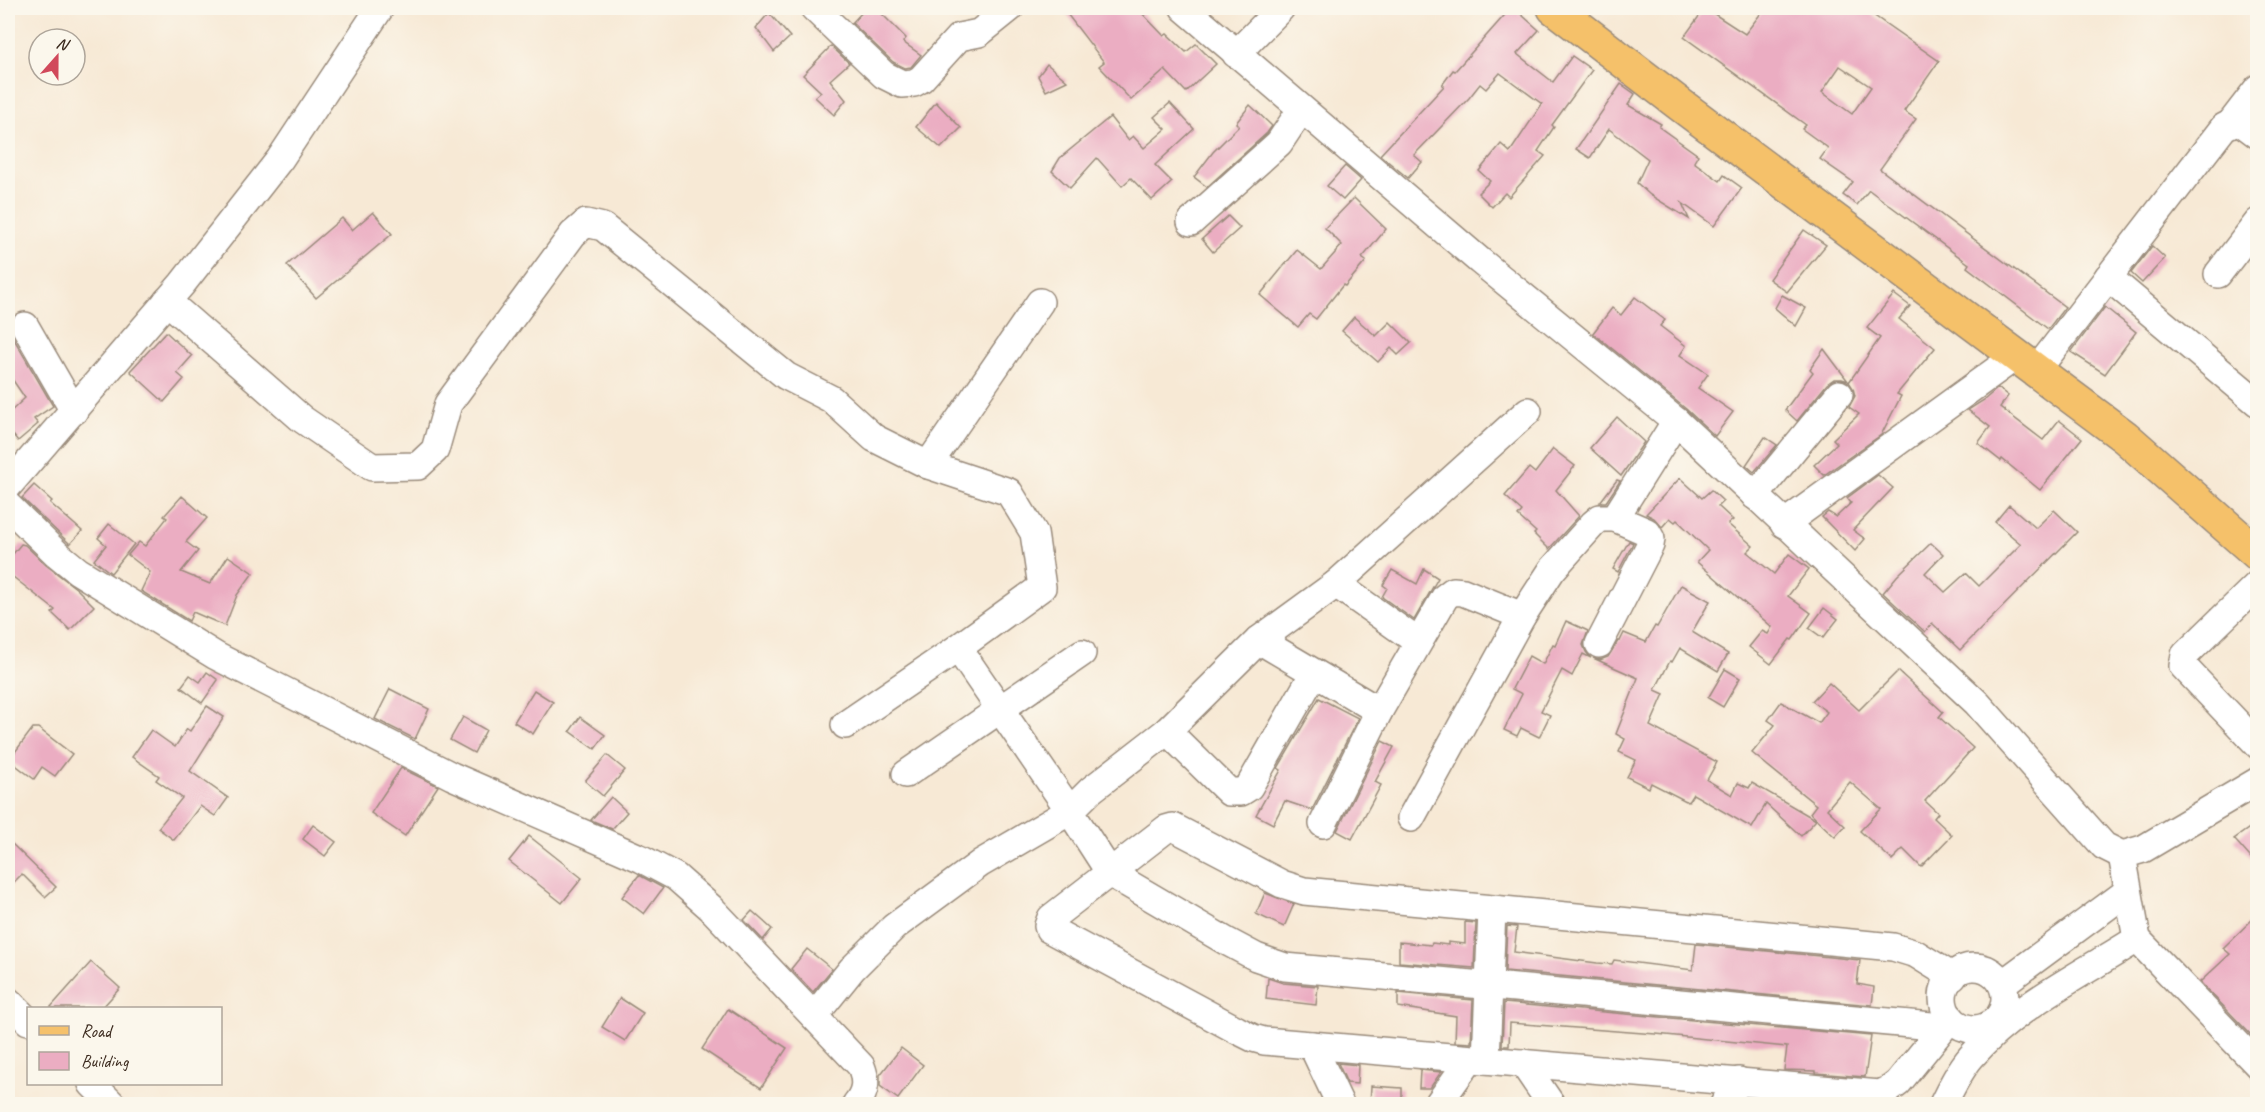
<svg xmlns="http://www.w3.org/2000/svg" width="2265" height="1112" font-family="Caveat,sans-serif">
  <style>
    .building { fill: #ebadc2; fill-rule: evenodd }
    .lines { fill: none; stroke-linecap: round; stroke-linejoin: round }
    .minor-casing { stroke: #998a7a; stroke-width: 30 }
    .major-casing { stroke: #998a7a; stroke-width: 36 }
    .minor { stroke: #fff; stroke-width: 27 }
    .major { stroke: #f5c16b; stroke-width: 33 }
  </style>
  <rect width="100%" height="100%" fill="#fbf7ec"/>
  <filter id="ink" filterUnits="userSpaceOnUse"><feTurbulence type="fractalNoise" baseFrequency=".0167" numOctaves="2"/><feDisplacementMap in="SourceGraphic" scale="12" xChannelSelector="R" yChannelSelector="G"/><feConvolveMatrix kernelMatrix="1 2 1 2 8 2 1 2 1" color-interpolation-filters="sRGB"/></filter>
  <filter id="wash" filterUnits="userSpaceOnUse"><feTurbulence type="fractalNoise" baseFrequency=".008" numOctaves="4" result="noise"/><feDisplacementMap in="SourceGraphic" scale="24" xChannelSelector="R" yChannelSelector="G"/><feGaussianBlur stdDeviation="1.35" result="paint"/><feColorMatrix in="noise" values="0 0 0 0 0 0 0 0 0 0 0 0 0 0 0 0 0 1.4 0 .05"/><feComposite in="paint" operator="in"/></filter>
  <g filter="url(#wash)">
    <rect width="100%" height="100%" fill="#f7e9d5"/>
    <g id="blocks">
      <g class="building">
        <polygon points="866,8 876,8 906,38 903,42 921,55 911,67 905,68 893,62 852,23"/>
        <polygon points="1075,8 1137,8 1164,36 1167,34 1186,52 1196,44 1216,64 1186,92 1165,70 1131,100 1099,66 1104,62 1067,14"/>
        <polygon points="1511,8 1514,8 1539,30 1517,54 1553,82 1572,56 1592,70 1552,125 1554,127 1538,151 1545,156 1509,197 1505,193 1492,207 1478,193 1490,181 1479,171 1501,144 1510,152 1542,104 1500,73 1486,89 1480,84 1469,98 1414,155 1422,162 1408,178 1380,155 1444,86 1442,85 1453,70 1455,71"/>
        <path d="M1705 8 1745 34 1765 8H1771L1778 13 1783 8H1863L1939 61 1904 111 1916 119 1880 169 2065 307 2048 329 1967 267 1969 264 1869 190 1857 205 1843 195 1853 182 1820 159 1828 148 1802 129 1806 125 1684 37ZM1840 66 1871 87 1852 114 1822 92Z"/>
        <polygon points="769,13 790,37 774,52 756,28"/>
        <polygon points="831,46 849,63 830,80 846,100 834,115 815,97 821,92 803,75"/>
        <polygon points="1047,64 1067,81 1046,91 1038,76"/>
        <polygon points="1621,84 1635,94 1628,105 1661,124 1659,127 1698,155 1694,162 1720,181 1724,175 1742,188 1714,226 1682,203 1689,219 1650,195 1637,183 1648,159 1609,129 1590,158 1576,149"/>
        <polygon points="936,102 961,128 941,148 916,127"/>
        <polygon points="1170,103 1194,129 1155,165 1172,182 1152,200 1131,178 1122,186 1097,158 1070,188 1052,171 1060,158 1110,117 1128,140 1133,136 1144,148 1166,129 1154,117"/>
        <polygon points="1250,105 1272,126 1267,133 1207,187 1194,177 1213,152 1239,126 1236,123"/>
        <polygon points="1345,166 1361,180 1343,200 1327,186"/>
        <polygon points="1354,198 1386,229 1362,258 1366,261 1345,286 1343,285 1316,319 1309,314 1298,327 1260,295 1297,250 1321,269 1342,245 1325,228"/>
        <polygon points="373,212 392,234 316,298 287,265 342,218 352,230"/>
        <polygon points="1228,216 1240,228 1213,252 1202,239"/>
        <polygon points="1804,230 1826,245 1787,292 1769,279"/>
        <polygon points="2152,246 2165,258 2142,283 2131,273"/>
        <polygon points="1894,294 1910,306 1899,319 1935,348 1897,394 1901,396 1881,435 1824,475 1814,465 1837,443 1833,439 1859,414 1849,407 1855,396 1853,388 1849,382 1880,338 1867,328"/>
        <polygon points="1782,295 1806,308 1796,326 1775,308"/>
        <polygon points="1635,297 1665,320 1660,326 1686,346 1680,355 1708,374 1698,388 1733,412 1715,436 1686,409 1593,333 1612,308 1621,315"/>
        <polygon points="2105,307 2136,332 2105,374 2071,352"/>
        <polygon points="8,311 12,318 9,325 11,334 53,406 34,419 38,424 18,441 8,429 8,414 25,398 8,373"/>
        <polygon points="1354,317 1376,336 1390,322 1411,343 1398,355 1391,348 1378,362 1342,331"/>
        <polygon points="166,332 192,356 177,373 184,379 164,402 130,371"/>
        <polygon points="1824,349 1848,381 1842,379 1834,379 1827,384 1797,421 1785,410 1813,372 1810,369"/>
        <polygon points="1998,388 2008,396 2000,407 2043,440 2059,420 2082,438 2040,490 2002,459 2001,461 1978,443 1990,427 1968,410 1984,400"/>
        <polygon points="1617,417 1644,442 1621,476 1590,448"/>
        <polygon points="1765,437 1777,445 1754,472 1746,465"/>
        <polygon points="1553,449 1575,466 1556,490 1579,516 1549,549 1534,534 1536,532 1518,516 1522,511 1505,496 1529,468 1535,473"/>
        <polygon points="1878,475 1893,488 1853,530 1865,539 1855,551 1822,517 1828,512 1836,517 1851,503 1847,498"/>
        <polygon points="1680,478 1702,498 1711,490 1723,501 1718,506 1733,520 1728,524 1753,546 1747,552 1774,574 1789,554 1809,569 1788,596 1811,613 1792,640 1790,639 1771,664 1749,647 1762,631 1768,634 1772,627 1697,562 1708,550 1677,520 1675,522 1670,518 1662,527 1654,518 1646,514"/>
        <polygon points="1617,480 1620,481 1606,502 1600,502"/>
        <polygon points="34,485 52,501 50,503 82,531 70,544 22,498"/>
        <polygon points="182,496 207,518 186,542 198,551 181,572 210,584 228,556 253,573 237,595 225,626 193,612 189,621 141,591 150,572 128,555 139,542 145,546 167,518 164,516"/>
        <polygon points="2009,505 2036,528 2054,510 2077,532 1960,650 1932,623 1925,632 1883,593 1897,576 1931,543 1943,554 1925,573 1945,592 1966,573 1979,586 2021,544 1995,522"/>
        <polygon points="109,524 134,544 111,573 94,560 106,545 98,538"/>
        <polygon points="1629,541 1633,543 1618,572 1613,569"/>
        <polygon points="21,544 25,545 46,565 77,589 94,606 70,630 52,613 55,610 8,573 8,560"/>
        <polygon points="1424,569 1438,578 1414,620 1382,597 1387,588 1383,585 1392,570 1417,584"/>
        <polygon points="1681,585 1710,601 1692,632 1728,654 1718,671 1680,648 1672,662 1670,661 1655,690 1664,694 1650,726 1717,762 1707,780 1732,795 1738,783 1749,788 1752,783 1816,820 1801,836 1766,804 1752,828 1693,794 1688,802 1651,783 1649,788 1627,777 1636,760 1619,752 1625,739 1616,734 1638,678 1593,658 1600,660 1608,657 1618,641 1620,641 1624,633 1646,642 1655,626 1657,627"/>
        <polygon points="1824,608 1838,619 1823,638 1809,628"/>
        <polygon points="1566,621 1588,631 1583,645 1586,652 1591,658 1583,654 1572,676 1562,670 1541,711 1550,715 1539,737 1521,728 1517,736 1504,730 1522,694 1512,689 1529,656 1543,664 1553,644 1555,645"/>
        <polygon points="1725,669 1740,678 1723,707 1708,698"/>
        <polygon points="1898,671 1943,712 1939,717 1973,748 1925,801 1938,813 1934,818 1952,835 1921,867 1903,849 1892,860 1860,831 1881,809 1850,782 1827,809 1845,826 1835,837 1810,813 1816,805 1752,753 1775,725 1768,720 1781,702 1819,723 1827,712 1812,701 1829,683 1859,710"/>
        <polygon points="207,672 218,680 202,703 181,687 190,675 200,682"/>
        <polygon points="390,689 429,709 415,739 375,719"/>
        <polygon points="534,690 553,702 533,734 514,722"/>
        <polygon points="1319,698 1358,718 1312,810 1285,801 1273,824 1256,815 1281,770 1278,768"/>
        <polygon points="207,706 224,717 190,771 228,798 215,816 200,806 174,840 158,828 182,798 156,780 159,776 132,757 151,730 175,747 187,729 190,731"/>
        <polygon points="463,717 486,730 474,753 450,740"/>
        <polygon points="580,717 605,735 595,749 570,731"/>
        <polygon points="33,728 38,728 72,754 55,776 42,767 34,779 9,760"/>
        <polygon points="1382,741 1394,747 1375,782 1381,785 1352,839 1337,831"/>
        <polygon points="607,755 625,770 603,796 585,781"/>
        <polygon points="401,768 438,786 405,836 371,813"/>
        <polygon points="611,797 627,812 612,829 591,820"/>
        <polygon points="2258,822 2258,866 2234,839"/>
        <polygon points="313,825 336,842 325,856 303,839"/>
        <polygon points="529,836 582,878 562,903 509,861"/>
        <polygon points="8,840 56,887 45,897 22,874 8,888"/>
        <polygon points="639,875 663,888 644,914 622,897"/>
        <polygon points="1265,893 1294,904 1284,927 1256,914"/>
        <polygon points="752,911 772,929 763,940 744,920"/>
        <polygon points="2258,914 2258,1042 2200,982 2230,954 2223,948"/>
        <polygon points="1465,922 1476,923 1474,968 1399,962 1399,942 1431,945 1432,943 1448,945 1448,942 1465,944"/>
        <polygon points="1507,926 1517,927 1514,952 1597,963 1612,964 1614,960 1693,970 1696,944 1860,960 1857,984 1874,987 1872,1005 1505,971"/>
        <polygon points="807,949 832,969 813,992 791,969"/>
        <polygon points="91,962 120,988 102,1008 50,1008"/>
        <polygon points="1268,978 1283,983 1318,986 1316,1005 1266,999"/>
        <polygon points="1398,993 1473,1000 1471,1043 1455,1042 1456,1016 1398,1007"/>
        <polygon points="620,998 643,1013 625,1041 602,1027"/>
        <polygon points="1504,1003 1871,1036 1865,1077 1816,1073 1816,1071 1784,1070 1787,1047 1656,1034 1510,1023 1509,1046 1502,1046"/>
        <polygon points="728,1009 787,1048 761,1088 702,1049"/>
        <polygon points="901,1048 923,1065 898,1099 880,1086 880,1075"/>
        <polygon points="1338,1063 1358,1065 1357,1084 1347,1083"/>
        <polygon points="1420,1070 1441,1072 1430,1088 1419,1088"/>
        <polygon points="1371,1086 1402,1088 1402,1104 1370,1104"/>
      </g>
    </g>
  </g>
  <g filter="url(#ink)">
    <use href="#blocks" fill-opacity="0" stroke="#998a7a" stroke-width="1.5"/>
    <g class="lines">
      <g class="minor-casing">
        <g id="minor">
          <polyline points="814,8 884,75 902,84 914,83 921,79 959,37 979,33 1010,8"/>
          <polyline points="1184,8 1480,261 1676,421 1977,703 2104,846 2122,855 2143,849 2258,781"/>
          <polyline points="1236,54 1281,8"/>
          <polyline points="2231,123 2258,88"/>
          <polyline points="1191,222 1279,143 1301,110"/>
          <polyline points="2218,274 2258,222"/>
          <polyline points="2108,277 2258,403"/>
          <polyline points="167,301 302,419 372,467 418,466 435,450 448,404 573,234 586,223 603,227 786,376 831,399 874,438 928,465"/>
          <polyline points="25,326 74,411"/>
          <polyline points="2036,371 2224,127 2238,120 2258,135"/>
          <polyline points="8,486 182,284 280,159 380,8"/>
          <polyline points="1755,496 1839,394"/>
          <path d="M8 506 56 553 78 571 216 656 452 776 642 859 676 877 711 908 861 1066C867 1081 866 1092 856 1104"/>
          <polyline points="1784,524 2016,356"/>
          <polyline points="1336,584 1418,642"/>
          <polyline points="2258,584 2185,655 2183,666 2258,745"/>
          <polyline points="1259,640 1379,711"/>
          <polyline points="1599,644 1650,545 1651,539 1647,532 1615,518"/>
          <polyline points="958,648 1070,811 1110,873 1226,941 1256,957 1285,967 1943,1027"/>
          <polyline points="845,725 958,648 1042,587 1034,533 1009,492 928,465 1040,302"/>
          <polyline points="1167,731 1229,792 1241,792 1249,787 1314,673"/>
          <polyline points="906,774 1082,653"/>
          <polyline points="1411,818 1522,616 1552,570 1593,524 1600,518 1615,518 1676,421"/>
          <polyline points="1323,824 1379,711 1445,597 1453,591 1463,592 1522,616"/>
          <polyline points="2137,939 2258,1065"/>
          <circle cx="1974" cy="998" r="31"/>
          <polyline points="2002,984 2128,891"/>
          <polyline points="8,1001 28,1021"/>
          <polyline points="814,1016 852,969 894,927 981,863 1070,811 1091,790 1167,731 1259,640 1336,584 1528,411"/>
          <polyline points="1951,1018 1898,1083 1890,1089 1880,1094 1264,1041 1253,1038 1237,1030 1049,929 1048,926 1051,918 1166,829 1173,827 1282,884 1304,891 1893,947 1916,954 1953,977"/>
          <polyline points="1312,1045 1340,1104"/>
          <polyline points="1486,1060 1492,910"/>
          <polyline points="1523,1063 1551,1104"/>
          <polyline points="92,1084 112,1104"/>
          <polyline points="1438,1104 1470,1059"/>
          <polyline points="1724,1104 1739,1081"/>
          <path d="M1943 1104C1951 1088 1959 1071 1971 1057 2015 1006 2081 975 2137 939L2122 855"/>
        </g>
      </g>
      <g class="major-casing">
        <polyline id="major" points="1554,8 1682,106 2125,437 2258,554"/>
      </g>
      <use href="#minor" class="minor"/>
      <use href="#major" class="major"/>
    </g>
  </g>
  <rect width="2265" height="1112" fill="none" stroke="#fbf7ec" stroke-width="30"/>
  <rect x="27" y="1007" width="195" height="78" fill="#fbf7ec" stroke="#aea59a" stroke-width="1.5"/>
  <rect x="39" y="1026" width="30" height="9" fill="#f5c16b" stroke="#aea59a" stroke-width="1.5"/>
  <text x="81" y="1037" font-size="18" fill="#3b2a1e">Road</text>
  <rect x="39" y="1052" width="30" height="18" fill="#ebadc2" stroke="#aea59a" stroke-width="1.5"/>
  <text x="81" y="1067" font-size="18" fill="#3b2a1e">Building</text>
  <g transform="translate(57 57) rotate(21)"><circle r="28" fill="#fbf7ec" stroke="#aea59a" stroke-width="1.5"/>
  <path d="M0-4.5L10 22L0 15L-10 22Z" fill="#d1495b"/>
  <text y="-9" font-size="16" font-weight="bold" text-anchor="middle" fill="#3b2a1e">N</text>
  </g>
</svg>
